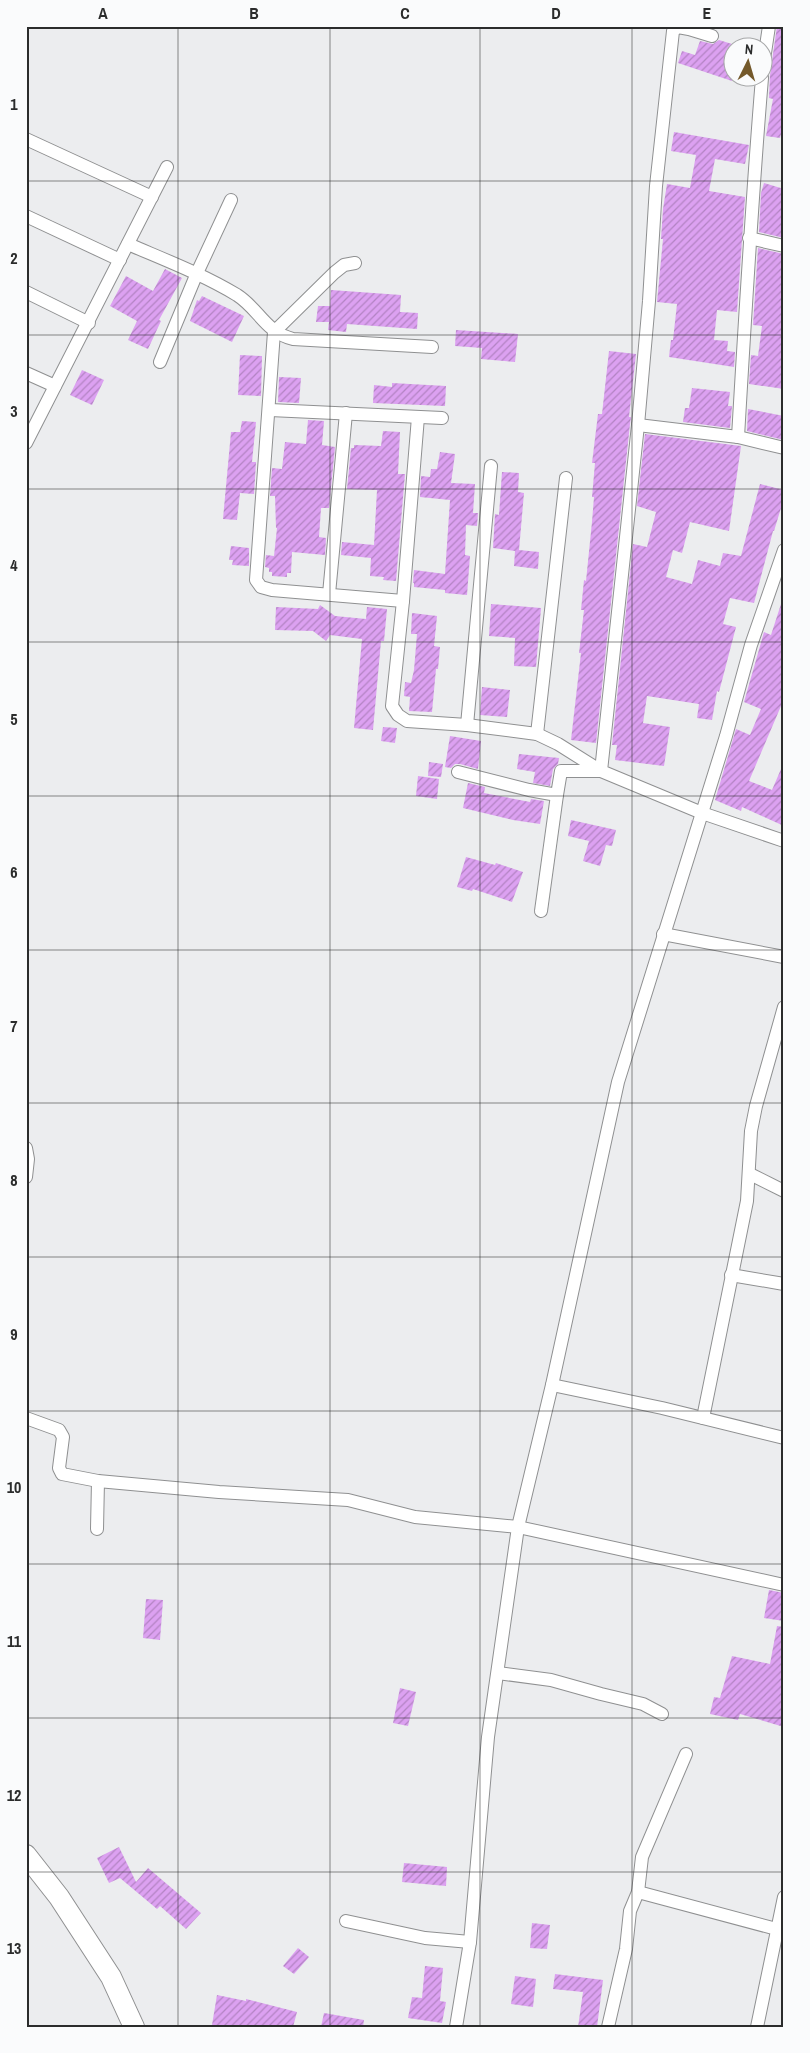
<svg xmlns="http://www.w3.org/2000/svg" width="810" height="2053" font-family="'Archivo Narrow',sans-serif">
  <style>
    .building { fill: url(#building-hatch) }
    .lines { fill: none; stroke-linecap: round; stroke-linejoin: round }
    .minor-casing { stroke: #8f9091; stroke-width: 14 }
    .primary-casing { stroke: #8f9091; stroke-width: 22 }
    .minor { stroke: #fff; stroke-width: 12 }
    .primary { stroke: #fff; stroke-width: 20 }
    .grid { fill: none; stroke: #2b2c2c; stroke-width: 1; stroke-opacity: 0.55 }
    .neatline { fill: none; stroke: #2b2c2c; stroke-width: 2 }
    .grid-label { font-size: 16px; text-anchor: middle; font-weight: bold; fill: #2b2c2c }
  </style>
  <defs>
    <pattern id="building-hatch" width="6" height="6" patternUnits="userSpaceOnUse" patternTransform="scale(1.25)"><rect width="6" height="6" fill="#dca1f1"/><path d="M-1 1l2-2M0 6l6-6M5 7l2-2" fill="none" stroke="#b383c3"/></pattern>
  </defs>
  <rect width="100%" height="100%" fill="#ecedef"/>
  <g class="building">
    <polygon points="777,26 784,26 784,134 781,134 780,138 766,136 773,99 769,98 770,75"/>
    <polygon points="719,40 732,44 732,81 678,63 682,51 695,55 700,41 713,44"/>
    <polygon points="674,132 749,145 745,164 715,159 709,191 745,197 737,312 717,310 714,340 728,341 727,351 735,352 734,367 669,357 671,340 673,340 677,304 657,302 663,239 661,239 663,209 667,184 690,188 696,155 671,151"/>
    <polygon points="764,183 784,189 784,238 759,232 761,193"/>
    <polygon points="758,248 784,254 784,389 749,384 751,355 758,356 762,326 753,325"/>
    <polygon points="165,269 182,278 159,320 161,321 148,349 128,340 137,321 110,306 126,276 153,291"/>
    <polygon points="331,290 401,295 400,312 418,313 417,329 347,324 346,332 328,330 329,322 316,322 318,306 330,306"/>
    <polygon points="202,296 244,316 232,342 190,321 197,300 199,301"/>
    <polygon points="456,330 518,334 515,362 481,359 482,348 455,346"/>
    <polygon points="609,351 636,354 629,417 631,417 630,424 596,743 571,740 581,653 579,653 584,610 581,610 584,580 586,581 592,522 594,497 592,497 595,463 592,463 598,414 602,414"/>
    <polygon points="240,355 262,356 261,396 238,395"/>
    <polygon points="82,370 104,380 92,405 70,395"/>
    <polygon points="279,377 301,378 299,403 278,402"/>
    <polygon points="392,383 446,386 445,406 373,403 374,385 392,387"/>
    <polygon points="692,388 730,392 728,406 732,406 730,428 683,422 685,408 689,408"/>
    <polygon points="748,409 784,416 784,440 747,431"/>
    <polygon points="308,420 324,421 322,445 335,447 329,508 321,508 319,537 326,538 325,555 292,552 291,573 287,573 287,577 272,576 272,572 269,572 269,568 265,567 266,555 274,556 277,528 276,528 275,496 270,496 272,468 282,469 285,442 306,444"/>
    <polygon points="242,421 256,422 252,462 256,462 254,494 240,493 237,520 223,519 231,432 240,432"/>
    <polygon points="383,431 400,432 398,474 405,474 396,581 383,580 384,577 370,576 371,558 341,555 342,542 374,545 377,490 347,489 351,448 354,448 354,445 381,446"/>
    <polygon points="645,434 741,446 729,531 690,522 682,553 673,550 666,577 692,584 698,560 720,566 723,553 741,556 760,484 784,490 781,508 774,531 773,531 754,603 730,598 723,624 736,627 719,692 717,691 712,720 697,718 699,704 647,696 643,723 670,727 664,766 615,760 617,745 612,745 633,544 647,547 656,512 637,506"/>
    <polygon points="440,452 455,454 451,483 475,484 473,513 478,513 477,526 466,525 465,555 470,556 467,595 445,593 445,590 414,587 414,583 413,583 414,570 445,574 450,500 420,497 421,476 430,477 431,469 437,469"/>
    <polygon points="502,472 519,473 518,492 524,493 519,550 539,552 538,569 514,566 515,551 493,548 495,514 499,515"/>
    <polygon points="231,546 249,548 249,566 232,565 233,560 229,560"/>
    <polygon points="491,604 541,608 536,667 514,666 515,638 489,636"/>
    <polygon points="781,604 784,604 784,699 749,781 772,790 784,762 784,826 742,807 741,811 715,800 736,729 750,735 761,709 744,702 764,632 771,635"/>
    <polygon points="320,605 335,616 366,619 367,607 387,609 384,641 381,641 373,730 354,728 362,639 330,635 326,641 313,631 275,630 276,607 318,609"/>
    <polygon points="412,613 437,616 434,646 440,647 438,669 436,669 432,712 409,711 410,697 404,696 405,682 411,683 414,670 417,634 411,634"/>
    <polygon points="482,687 510,690 507,717 480,715"/>
    <polygon points="383,727 397,728 395,743 381,741"/>
    <polygon points="450,736 481,741 478,769 460,764 455,764 451,768 445,767"/>
    <polygon points="519,754 559,758 558,764 553,769 550,786 533,783 535,772 517,769"/>
    <polygon points="429,762 443,764 441,777 428,776"/>
    <polygon points="418,776 439,779 437,799 416,796"/>
    <polygon points="468,783 485,787 484,793 530,802 531,799 544,801 540,824 513,820 463,808"/>
    <polygon points="571,820 616,830 612,846 606,845 600,866 583,861 589,841 568,836"/>
    <polygon points="466,857 495,865 496,863 523,872 512,902 473,889 472,891 457,887"/>
    <polygon points="769,1590 784,1593 784,1621 764,1618"/>
    <polygon points="146,1599 163,1600 160,1640 143,1638"/>
    <polygon points="777,1626 784,1627 784,1727 740,1714 738,1720 710,1714 714,1697 720,1698 732,1656 770,1664"/>
    <polygon points="400,1688 416,1692 408,1726 393,1723"/>
    <polygon points="119,1847 136,1882 148,1868 201,1913 186,1929 160,1906 157,1909 120,1878 109,1883 97,1858"/>
    <polygon points="404,1863 447,1867 446,1886 402,1882"/>
    <polygon points="532,1923 550,1925 547,1949 530,1948"/>
    <polygon points="298,1948 309,1957 294,1974 283,1966"/>
    <polygon points="425,1966 443,1968 440,2001 446,2002 442,2023 408,2018 412,1997 422,1998"/>
    <polygon points="555,1974 603,1980 597,2027 578,2027 583,1992 553,1989"/>
    <polygon points="515,1976 536,1979 533,2007 511,2004"/>
    <polygon points="217,1995 246,2001 246,1999 297,2012 293,2027 212,2025"/>
    <polygon points="324,2013 364,2020 363,2027 321,2027"/>
  </g>
  <g class="lines">
    <g class="minor-casing">
      <g id="minor">
        <polyline points="712,36 689,29 678,27 673,31 656,186 649,301 638,425 601,771 702,813 784,841"/>
        <polyline points="762,73 769,26"/>
        <polyline points="26,139 152,197"/>
        <polyline points="26,216 120,260"/>
        <polyline points="749,238 784,246"/>
        <path d="M128 244C165 260 202 274 237 295 259 309 265 332 293 339L432 347"/>
        <polyline points="355,263 344,265 334,273 274,332 256,580 261,587 272,590 403,601"/>
        <polyline points="26,292 89,323"/>
        <polyline points="160,362 197,273 231,200"/>
        <polyline points="26,373 55,386"/>
        <polyline points="270,410 442,418"/>
        <polyline points="418,417 403,601 392,706 398,715 407,721 467,725 537,734 558,744 601,771"/>
        <polyline points="638,425 738,437 784,448"/>
        <path d="M738 437C745 317 752 197 762 78"/>
        <polyline points="26,443 167,167"/>
        <polyline points="329,594 346,413"/>
        <polyline points="467,725 491,466"/>
        <polyline points="537,734 566,478"/>
        <polyline points="458,772 529,790 557,795 561,771 601,771"/>
        <polyline points="541,911 557,795"/>
        <polyline points="663,934 784,957"/>
        <polyline points="26,1148 28,1159 26,1177"/>
        <polyline points="750,1174 784,1191"/>
        <polyline points="731,1275 784,1284"/>
        <polyline points="552,1385 662,1408 784,1438"/>
        <polyline points="26,1418 59,1430 63,1437 59,1468 62,1474 98,1481 219,1492 348,1500 415,1517 518,1527 784,1585"/>
        <polyline points="703,1418 747,1201 751,1131 756,1106 784,1007"/>
        <polyline points="97,1529 98,1481"/>
        <polyline points="498,1673 551,1680 601,1694 643,1704 662,1714"/>
        <polyline points="638,1892 784,1931"/>
        <polyline points="346,1921 425,1938 470,1942"/>
        <polyline points="456,2027 470,1942 488,1737 518,1527 552,1385 618,1082 726,736 751,645 784,550"/>
        <polyline points="608,2027 626,1949 630,1911 638,1892 642,1857 686,1754"/>
        <polyline points="757,2027 784,1897"/>
      </g>
    </g>
    <g class="primary-casing">
      <polyline id="primary" points="26,1855 59,1897 111,1977 134,2027"/>
    </g>
    <use href="#minor" class="minor"/>
    <use href="#primary" class="primary"/>
  </g>
  <path class="grid" d="M178 26V2027M330 26V2027M480 26V2027M632 26V2027M26 181H784M26 335H784M26 489H784M26 642H784M26 796H784M26 950H784M26 1103H784M26 1257H784M26 1411H784M26 1564H784M26 1718H784M26 1872H784"/>
  <rect width="810" height="2053" fill="none" stroke="#fafbfc" stroke-width="55"/>
  <g transform="translate(748 62) rotate(5)"><circle r="24" fill="#fafbfc" stroke="#a7a8a9"/>
  <path d="M0-4L9 19L0 12L-9 19Z" fill="#74592b"/>
  <text y="-8" font-size="14" font-weight="bold" text-anchor="middle" fill="#2b2c2c">N</text>
  </g>
  <rect x="28" y="28" width="754" height="1998" class="neatline"/>
  <g class="grid-label">
    <text x="103" y="19">A</text>
    <text x="254" y="19">B</text>
    <text x="405" y="19">C</text>
    <text x="556" y="19">D</text>
    <text x="707" y="19">E</text>
    <text x="14" y="110">1</text>
    <text x="14" y="264">2</text>
    <text x="14" y="417">3</text>
    <text x="14" y="571">4</text>
    <text x="14" y="725">5</text>
    <text x="14" y="878">6</text>
    <text x="14" y="1032">7</text>
    <text x="14" y="1186">8</text>
    <text x="14" y="1340">9</text>
    <text x="14" y="1493">10</text>
    <text x="14" y="1647">11</text>
    <text x="14" y="1801">12</text>
    <text x="14" y="1954">13</text>
  </g>
</svg>
